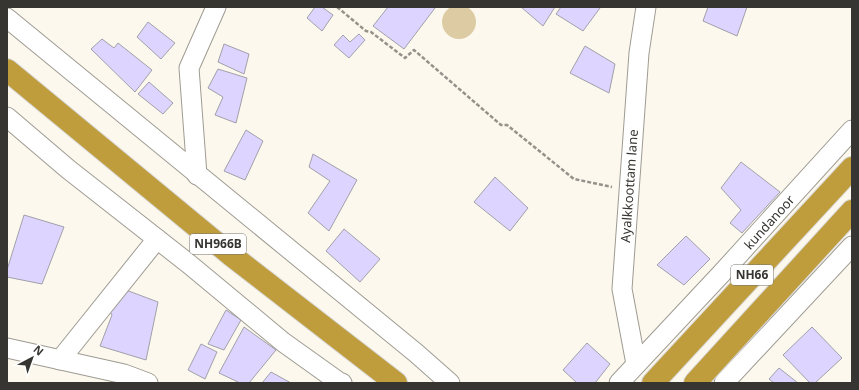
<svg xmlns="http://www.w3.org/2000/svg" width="859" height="390" font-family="'Noto Sans',sans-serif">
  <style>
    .water { fill: #ddcca3 }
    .building { fill: #ddd5ff; stroke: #a1a0a9 }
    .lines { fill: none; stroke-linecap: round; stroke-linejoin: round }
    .minor-casing { stroke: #9e9b92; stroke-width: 21 }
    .highway-casing { stroke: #d7d7d6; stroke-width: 24 }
    .path { stroke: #95928c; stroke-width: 2.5; stroke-dasharray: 4 2; stroke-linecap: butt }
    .minor { stroke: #fff; stroke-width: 19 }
    .highway { stroke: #bf9c3c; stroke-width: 22 }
    .labels { text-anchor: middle; stroke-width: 3; stroke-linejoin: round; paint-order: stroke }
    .shield { fill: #fff; stroke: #72726f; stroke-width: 1 }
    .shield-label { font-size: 12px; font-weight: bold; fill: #363531 }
    .street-label { font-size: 13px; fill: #363531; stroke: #fff }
  </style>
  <rect width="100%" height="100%" fill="#fcf8ee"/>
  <circle class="water" cx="459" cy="22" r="17"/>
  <g class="building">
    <polygon points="315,7 322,7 333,15 322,31 307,18"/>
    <polygon points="388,7 434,7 435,8 404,49 373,26"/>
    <polygon points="521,7 555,7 543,26"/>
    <polygon points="561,7 599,7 600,8 583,31 556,14"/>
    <polygon points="708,7 747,7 737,36 703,21"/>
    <polygon points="148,22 175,43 161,59 137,37"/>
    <polygon points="359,34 365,40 349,58 334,45 343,35 350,42"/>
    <polygon points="102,39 114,48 118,43 152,70 135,92 91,49"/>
    <polygon points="224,44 249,54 244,74 218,62"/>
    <polygon points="585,46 615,64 609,93 570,73"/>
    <polygon points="218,69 247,78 236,123 215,115 223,97 208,88"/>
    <polygon points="149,82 173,103 163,114 138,94"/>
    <polygon points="246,130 263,141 245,180 224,171"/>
    <polygon points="313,154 357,180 329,231 308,213 330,181 309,167"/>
    <polygon points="741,162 780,192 742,233 730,223 741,210 721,188"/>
    <polygon points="495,177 528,208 510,231 474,202"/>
    <polygon points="24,215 64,227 42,284 7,277 7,270"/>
    <polygon points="344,229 380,259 360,282 326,251"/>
    <polygon points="686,236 710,259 684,285 657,265"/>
    <polygon points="126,290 158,302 146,360 100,346 112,315 109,310"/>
    <polygon points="226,310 241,320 224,350 208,344"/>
    <polygon points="244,327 276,350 249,383 240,383 219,373"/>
    <polygon points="812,327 842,358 815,383 810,383 783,355"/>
    <polygon points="587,343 610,364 595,383 577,383 563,370"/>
    <polygon points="201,344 217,352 205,379 188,370"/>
    <polygon points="779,368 798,383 774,383 769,379"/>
    <polygon points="271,372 291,383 262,383"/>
  </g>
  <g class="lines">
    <g class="minor-casing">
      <g id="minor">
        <polyline points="7,18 416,353 450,383"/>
        <polyline points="7,117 68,169 189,264 283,342 339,382 342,383"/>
        <polyline points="197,175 189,68 216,7"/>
        <polyline points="7,348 124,374 148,383"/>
        <polyline points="60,360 157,239"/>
        <polyline points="636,364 622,289 639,53 646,7"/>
        <polyline points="619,383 721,274 852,130"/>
        <polyline points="724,383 852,246"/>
      </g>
    </g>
    <g class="highway-casing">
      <g id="highway">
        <polyline points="7,70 231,255 396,383"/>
        <polyline points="653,383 852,168"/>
        <polyline points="695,383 852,211"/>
      </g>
    </g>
    <polyline class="path" points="337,7 366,31 371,32 405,58 414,50 501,125 507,125 574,179 612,187"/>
    <use href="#minor" class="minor"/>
    <use href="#highway" class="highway"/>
  </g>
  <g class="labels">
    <g class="shield">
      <rect x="190" y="234" width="56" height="20" rx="3"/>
      <rect x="731" y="265" width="42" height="20" rx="3"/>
    </g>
    <g class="shield-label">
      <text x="218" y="248">NH966B</text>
      <text x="752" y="279">NH66</text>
    </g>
    <g class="street-label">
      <text transform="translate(629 186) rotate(-86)" y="5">Ayalkkoottam lane</text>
      <text transform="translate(769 222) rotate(-48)" y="5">kundanoor</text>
    </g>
  </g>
  <rect width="859" height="390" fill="none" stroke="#363531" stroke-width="16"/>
  <g transform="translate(32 358) rotate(41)" stroke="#ffffff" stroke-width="3" paint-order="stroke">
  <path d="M0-3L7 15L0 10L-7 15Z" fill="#363531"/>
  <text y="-6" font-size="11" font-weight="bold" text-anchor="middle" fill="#363531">N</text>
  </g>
</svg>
